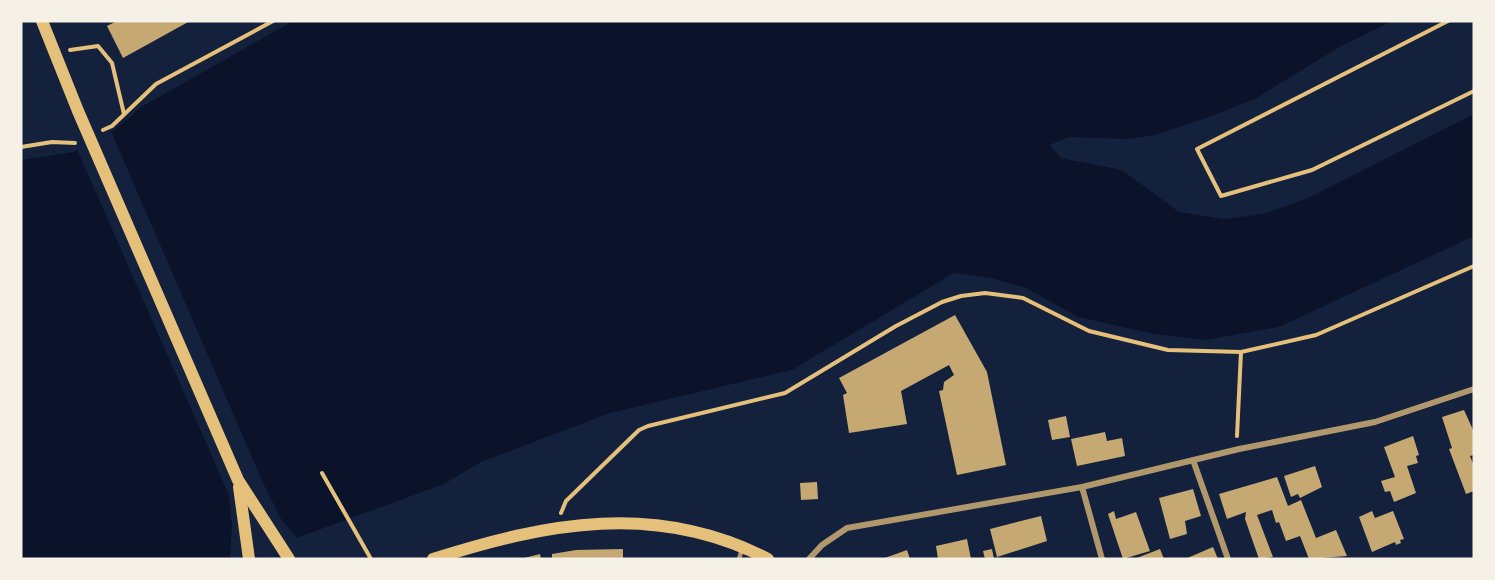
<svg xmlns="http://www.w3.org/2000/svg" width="1495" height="580" font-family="Lora,serif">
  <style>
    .water { fill: #0b132b }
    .pier { fill: #14213d }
    .building { fill: #c6a872 }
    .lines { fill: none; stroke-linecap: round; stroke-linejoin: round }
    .path { stroke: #e5c07b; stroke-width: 4 }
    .service { stroke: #b1986c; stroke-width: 4.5 }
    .minor { stroke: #b1986c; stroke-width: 6 }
    .secondary { stroke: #e5c07b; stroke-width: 12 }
  </style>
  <rect width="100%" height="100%" fill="#14213d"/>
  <polygon class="water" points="293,21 1393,21 1341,46 1255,99 1206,118 1155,135 1128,139 1068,137 1050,145 1061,158 1122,170 1179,212 1224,219 1264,214 1310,197 1474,114 1474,236 1279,327 1205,340 1154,334 1078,317 1026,288 991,278 954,273 792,370 610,413 481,462 444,484 239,559 21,559 21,160 73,152 109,134 143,106"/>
  <polygon class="pier" points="110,129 264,485 281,519 298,539 248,559 230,559 232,525 229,495 76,147"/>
  <g class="building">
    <polygon points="117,21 190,21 123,58 107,26"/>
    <polygon points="955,315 987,372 1006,465 957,475 939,391 943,390 944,382 954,375 949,365 901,391 907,424 849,433 843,395 847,393 839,378"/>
    <polygon points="1464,410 1474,432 1474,455 1470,456 1474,466 1474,491 1466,494 1449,449 1452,448 1442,417"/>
    <polygon points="1066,416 1070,437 1052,440 1048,420"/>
    <polygon points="1105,432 1107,441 1122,438 1125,456 1077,466 1071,439"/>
    <polygon points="1413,436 1419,455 1416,456 1418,463 1407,466 1416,493 1394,502 1390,491 1385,492 1381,481 1395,477 1384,447"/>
    <polygon points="1315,466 1322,487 1300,498 1298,494 1291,497 1284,476"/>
    <polygon points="1277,477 1288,506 1301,500 1316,538 1336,530 1347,556 1309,559 1300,536 1286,541 1279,522 1276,523 1272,510 1257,515 1273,557 1259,559 1245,519 1246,512 1227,519 1219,494"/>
    <polygon points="817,482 818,499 801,500 800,483"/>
    <polygon points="1193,489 1201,516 1185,521 1187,534 1170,539 1159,498"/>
    <polygon points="1114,511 1116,519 1136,512 1150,551 1123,559 1108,514"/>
    <polygon points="1372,511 1375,518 1393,511 1404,539 1400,540 1401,543 1396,545 1395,542 1372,552 1359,517"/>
    <polygon points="1041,516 1047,541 997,557 990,529"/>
    <polygon points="967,539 971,559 938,559 936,546"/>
    <polygon points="1213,547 1218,559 1185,559"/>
    <polygon points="623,549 623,559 552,559 552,554 576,550"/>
    <polygon points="992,549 994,559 985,559 983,551"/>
    <polygon points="1160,549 1164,559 1134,559"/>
    <polygon points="907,550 910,559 882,559"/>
    <polygon points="540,554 541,559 524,559 524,558"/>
  </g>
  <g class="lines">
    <g class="path">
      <polyline points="1448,21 1197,149 1221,196 1312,170 1474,91"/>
      <polyline points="70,50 98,46 112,63 124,114"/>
      <polyline points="103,130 112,126 156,84 273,21"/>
      <polyline points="21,147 52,142 75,143"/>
      <polyline points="1237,436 1241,352"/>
      <polyline points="322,473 371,559"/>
      <polyline points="561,513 566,501 639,430 648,426 785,393 896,326 942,302 961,296 985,293 1023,298 1089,331 1168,350 1241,352 1316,335 1474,266"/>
    </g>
    <polyline class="service" points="739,559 742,549"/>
    <g class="minor">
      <polyline points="1193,460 1228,559"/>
      <polyline points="1082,487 1102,559"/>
      <polyline points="809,559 822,545 847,528 1082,487 1239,449 1375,422 1474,389"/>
    </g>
    <g class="secondary">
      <polyline points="42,21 78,111 238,480 289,559"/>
      <polyline points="239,487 249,559"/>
      <path d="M433 559C546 523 656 501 768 559"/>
    </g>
  </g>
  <rect width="1495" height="580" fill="none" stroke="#f6f1e7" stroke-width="45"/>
</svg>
